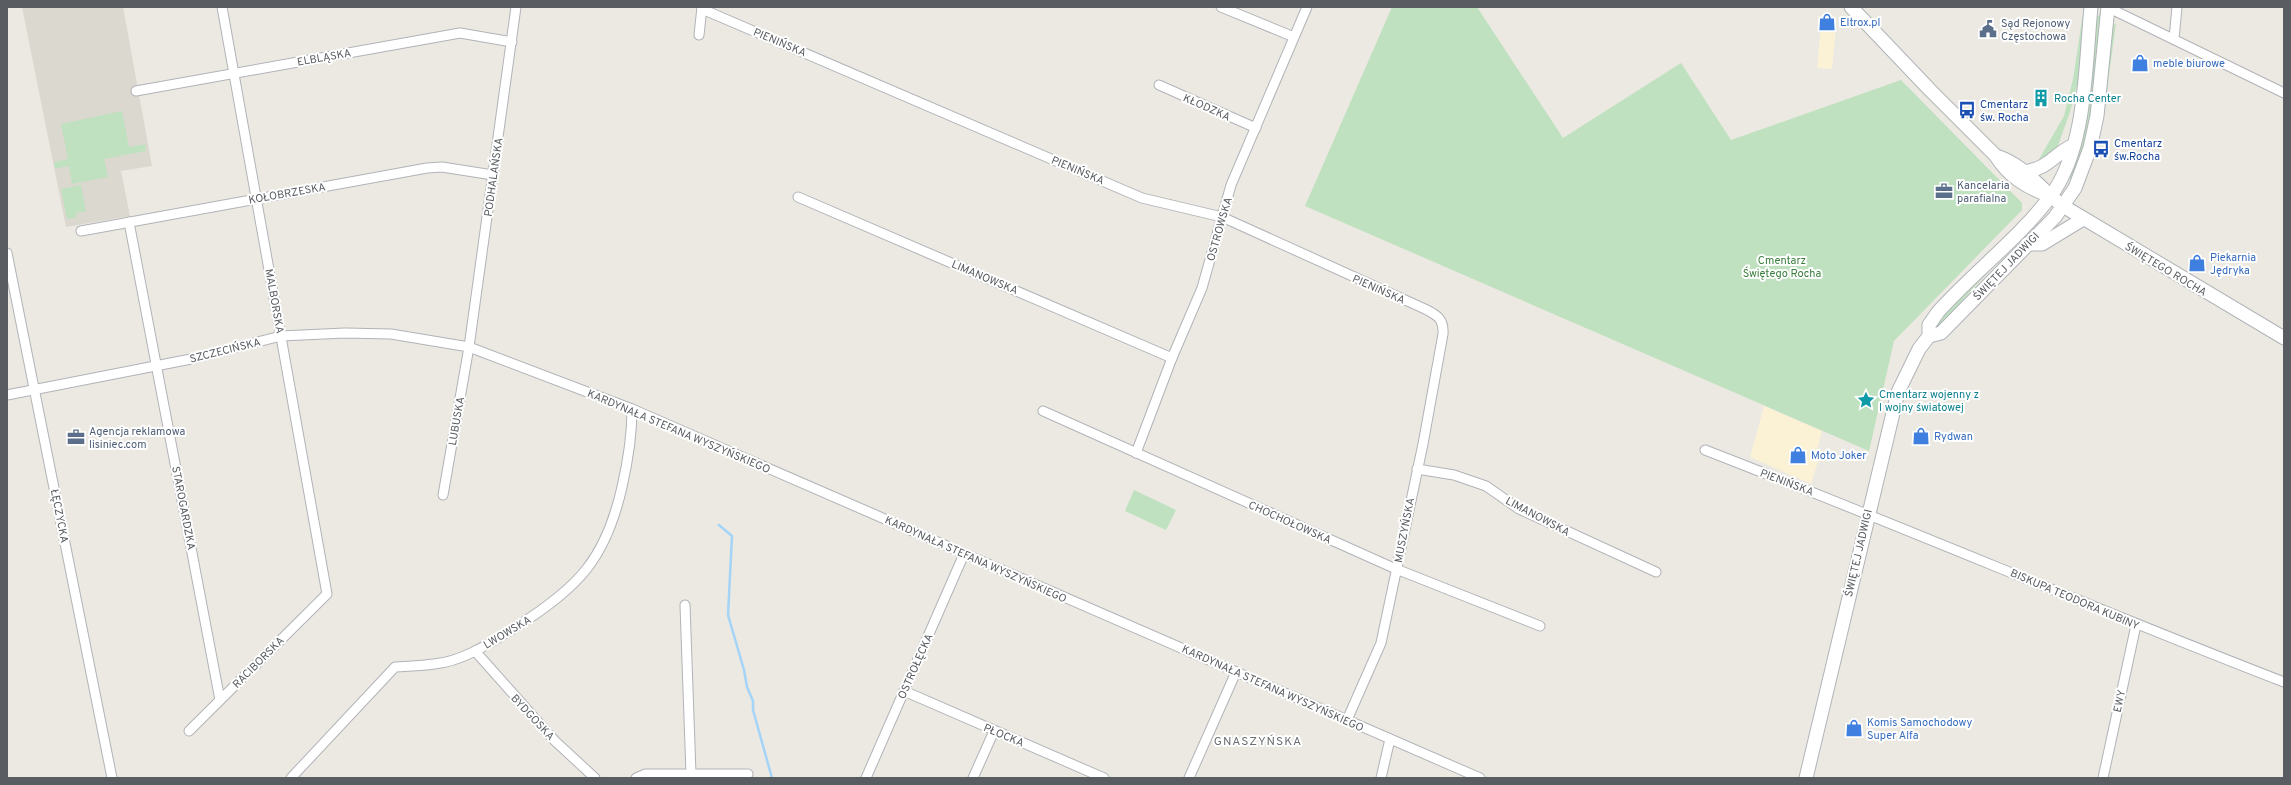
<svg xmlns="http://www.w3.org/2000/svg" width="2291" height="785" font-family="Overpass,sans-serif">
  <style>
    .commercial { fill: #fbf2d6 }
    .education { fill: #dbd8cf }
    .green { fill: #bfe1bf }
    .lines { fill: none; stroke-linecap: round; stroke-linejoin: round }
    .stream { stroke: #a4d4f8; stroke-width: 2.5 }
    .street-casing { stroke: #b1b3b8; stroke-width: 11 }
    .secondary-casing { stroke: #b0b4b8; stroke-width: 15 }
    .street { stroke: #fff; stroke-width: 9 }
    .secondary { stroke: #fff; stroke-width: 13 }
    .labels { text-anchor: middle; stroke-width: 4; stroke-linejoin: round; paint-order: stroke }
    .shop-label { font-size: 11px; fill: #366cbe; stroke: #fff; text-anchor: start }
    .service-label { font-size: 11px; fill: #4e5e75; stroke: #fff; text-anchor: start }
    .street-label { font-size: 11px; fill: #595d61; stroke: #fff }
    .culture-label { font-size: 11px; fill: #0d838f; stroke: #fff; text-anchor: start }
    .transit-label { font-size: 11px; fill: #164399; stroke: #fff; text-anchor: start }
    .park-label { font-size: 11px; fill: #3a7f3d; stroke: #fff }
    .neighbourhood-label { font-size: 12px; letter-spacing: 1px; fill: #6a6f73; stroke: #fff }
  </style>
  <rect width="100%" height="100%" fill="#ebe9e1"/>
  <g class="commercial">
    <polygon points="1822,15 1836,26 1832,69 1817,68"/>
    <polygon points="1764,406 1822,431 1815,457 1819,458 1811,484 1750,457"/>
  </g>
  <polygon class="education" points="22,7 123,7 152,166 121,171 130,216 66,227"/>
  <g class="green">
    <polygon points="1392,7 1477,7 1563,138 1681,63 1731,140 1901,80 2022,203 2022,210 1894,341 1869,451 1305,206"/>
    <polygon points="2084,7 2086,7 2078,81 2070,112 2056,151 2042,164 2038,161 2064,116 2073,79"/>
    <path d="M2100 14 2103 15 2088 136 2072 179 2069 177C2092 127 2093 74 2095 19Z"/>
    <polygon points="2116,23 2103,120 2102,124 2111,28"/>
    <polygon points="122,111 129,147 145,144 146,151 104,159 108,177 72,184 69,166 55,169 54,162 68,159 61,124"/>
    <polygon points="81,185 86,211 76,213 77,217 67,219 61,189"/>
    <polygon points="2033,221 2036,223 1973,288 1935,333 1931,330"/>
    <polygon points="1134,490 1176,510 1166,530 1125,511"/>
  </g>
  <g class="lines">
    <polyline class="stream" points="719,525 732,536 728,615 744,670 747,687 753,701 753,710 772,778"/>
    <g class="street-casing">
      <g id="street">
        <polyline points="1221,7 1294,37"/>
        <polyline points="2107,7 2284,93"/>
        <path d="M702 9 1142 198 1222 217 1425 309C1437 315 1444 319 1443 334L1423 444 1381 643 1347 720"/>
        <polyline points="699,35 702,7"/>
        <polyline points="2174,39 2177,7"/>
        <polyline points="1159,85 1256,128"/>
        <polyline points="136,91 460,33 512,42"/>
        <polyline points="798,197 1172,358"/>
        <polyline points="129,222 220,700"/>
        <polyline points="81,231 427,168 442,167 493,175"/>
        <polyline points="7,253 112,778"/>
        <polyline points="7,395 191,359 281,336 345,333 391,334 469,347 632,409 1480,778"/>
        <polyline points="1043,411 1396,569 1540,626"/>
        <path d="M1705 450C1899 525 2090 607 2284 682"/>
        <polyline points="1136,453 1172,358 1202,288 1231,185 1307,7"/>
        <polyline points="1417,469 1454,475 1486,486 1519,509 1656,572"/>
        <polyline points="443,495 469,347 516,7"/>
        <polyline points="685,605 691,774"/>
        <polyline points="475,651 555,741 595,778"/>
        <polyline points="904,691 1104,778"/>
        <polyline points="189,731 327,594 222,7"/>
        <path d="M291 778 395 667C408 666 421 666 434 664 465 661 493 641 519 625 579 587 606 558 622 487 628 461 632 436 632 409"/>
        <polyline points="636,778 645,774 748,774"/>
        <polyline points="866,778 964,554"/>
        <polyline points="973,778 994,731"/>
        <polyline points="1189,778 1236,672"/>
        <polyline points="1381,778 1390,739"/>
        <polyline points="2103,778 2136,625"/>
      </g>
    </g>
    <g class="secondary-casing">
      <g id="secondary">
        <path d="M1851 7 1929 89 1996 156C2009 177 2028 188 2050 196"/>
        <path d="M1996 156C2025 165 2040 189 2063 206L2284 338"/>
        <path d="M2025 172C2051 167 2052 155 2074 145"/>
        <polyline points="2027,244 2042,244 2083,219"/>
        <polyline points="1929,336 1941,333 2055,217 2075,188 2090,148 2097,116 2108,7"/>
        <path d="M1806 778 1898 392 1919 349 1929 336V325L1938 312C1973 273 2019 238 2050 197 2087 148 2085 66 2091 7"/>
      </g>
    </g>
    <use href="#street" class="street"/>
    <use href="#secondary" class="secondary"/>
  </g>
  <defs>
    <g id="shop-bare" transform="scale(1.38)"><path d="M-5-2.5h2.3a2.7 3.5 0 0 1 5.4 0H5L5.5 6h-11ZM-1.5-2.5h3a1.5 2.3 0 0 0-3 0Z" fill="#3f7fe0" stroke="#fff" stroke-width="2.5" paint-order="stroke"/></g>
    <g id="civic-bare" transform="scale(1.38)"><path d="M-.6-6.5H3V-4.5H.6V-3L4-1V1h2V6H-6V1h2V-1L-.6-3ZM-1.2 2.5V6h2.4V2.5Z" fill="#5c6f8a" stroke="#fff" stroke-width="2.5" paint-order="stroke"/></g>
    <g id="building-bare" transform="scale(1.38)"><path d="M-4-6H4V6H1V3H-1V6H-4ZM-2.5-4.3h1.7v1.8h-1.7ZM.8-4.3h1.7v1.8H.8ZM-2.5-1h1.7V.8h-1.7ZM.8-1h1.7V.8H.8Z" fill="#0f9aa8" stroke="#fff" stroke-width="2.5" paint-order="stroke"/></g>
    <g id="bus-bare" transform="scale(1.38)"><path d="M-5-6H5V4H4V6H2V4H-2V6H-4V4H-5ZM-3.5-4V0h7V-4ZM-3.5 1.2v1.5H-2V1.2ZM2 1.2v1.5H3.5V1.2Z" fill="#1a4fb4" stroke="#fff" stroke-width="2.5" paint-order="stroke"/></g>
    <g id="office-bare" transform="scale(1.38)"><path d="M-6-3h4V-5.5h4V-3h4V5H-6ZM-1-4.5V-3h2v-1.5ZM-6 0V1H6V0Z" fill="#5c6f8a" stroke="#fff" stroke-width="2.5" paint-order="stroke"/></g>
    <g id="sight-bare" transform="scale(1.38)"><path d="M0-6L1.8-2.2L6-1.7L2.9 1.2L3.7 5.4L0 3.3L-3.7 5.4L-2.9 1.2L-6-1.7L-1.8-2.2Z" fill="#0f9aa8" stroke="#fff" stroke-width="2.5" paint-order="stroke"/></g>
  </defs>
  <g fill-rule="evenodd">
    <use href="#shop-bare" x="1827" y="22"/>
    <use href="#civic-bare" x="1988" y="29"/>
    <use href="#shop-bare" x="2140" y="63"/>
    <use href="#building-bare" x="2041" y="98"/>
    <use href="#bus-bare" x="1967" y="110"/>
    <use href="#bus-bare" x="2101" y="149"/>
    <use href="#office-bare" x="1944" y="191"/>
    <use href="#shop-bare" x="2197" y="263"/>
    <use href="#sight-bare" x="1866" y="400"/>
    <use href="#shop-bare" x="1921" y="436"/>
    <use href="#office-bare" x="76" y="437"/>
    <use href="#shop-bare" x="1798" y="455"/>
    <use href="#shop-bare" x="1854" y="728"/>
  </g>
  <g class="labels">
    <g class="shop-label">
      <text x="1840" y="26">Eltrox.pl</text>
      <text x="2153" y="67">meble biurowe</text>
      <text x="2210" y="261">Piekarnia<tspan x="2210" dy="13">Jędryka</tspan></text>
      <text x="1934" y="440">Rydwan</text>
      <text x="1811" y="459">Moto Joker</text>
      <text x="1867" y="726">Komis Samochodowy<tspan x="1867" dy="13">Super Alfa</tspan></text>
    </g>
    <g class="service-label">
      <text x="2001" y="27">Sąd Rejonowy<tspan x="2001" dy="13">Częstochowa</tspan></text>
      <text x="1957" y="189">Kancelaria<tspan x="1957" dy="13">parafialna</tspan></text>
      <text x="89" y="435">Agencja reklamowa<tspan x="89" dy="13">lisiniec.com</tspan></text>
    </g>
    <g class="street-label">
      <text transform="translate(780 42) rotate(23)" y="4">PIENIŃSKA</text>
      <text transform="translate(324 57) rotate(-10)" y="4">ELBLĄSKA</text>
      <text transform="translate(1207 107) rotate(24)" y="4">KŁODZKA</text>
      <text transform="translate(1078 170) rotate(23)" y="4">PIENIŃSKA</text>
      <text transform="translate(493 177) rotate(-82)" y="4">PODHALAŃSKA</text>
      <text transform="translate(287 193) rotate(-10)" y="4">KOŁOBRZESKA</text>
      <text transform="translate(1219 229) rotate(-74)" y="4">OSTROWSKA</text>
      <text transform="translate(2006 266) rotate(-46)" y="4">ŚWIĘTEJ JADWIGI</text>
      <text transform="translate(2166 269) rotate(31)" y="4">ŚWIĘTEGO ROCHA</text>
      <text transform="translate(985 277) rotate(23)" y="4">LIMANOWSKA</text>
      <text transform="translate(1379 289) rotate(24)" y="4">PIENIŃSKA</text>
      <text transform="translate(275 301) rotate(80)" y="4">MALBORSKA</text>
      <text transform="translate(225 350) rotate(-14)" y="4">SZCZECIŃSKA</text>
      <text transform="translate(456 421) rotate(-80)" y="4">LUBUSKA</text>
      <text transform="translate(679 431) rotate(23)" y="4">KARDYNAŁA STEFANA WYSZYŃSKIEGO</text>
      <text transform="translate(1787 482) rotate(21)" y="4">PIENIŃSKA</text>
      <text transform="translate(184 508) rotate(79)" y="4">STAROGARDZKA</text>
      <text transform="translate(60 516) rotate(79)" y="4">ŁĘCZYCKA</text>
      <text transform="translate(1538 516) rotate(28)" y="4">LIMANOWSKA</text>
      <text transform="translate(1290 522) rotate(24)" y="4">CHOCHOŁOWSKA</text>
      <text transform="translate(1404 530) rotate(-79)" y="4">MUSZYŃSKA</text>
      <text transform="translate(1858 553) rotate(-77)" y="4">ŚWIĘTEJ JADWIGI</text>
      <text transform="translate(976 559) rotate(24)" y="4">KARDYNAŁA STEFANA WYSZYŃSKIEGO</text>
      <text transform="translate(2075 599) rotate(23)" y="4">BISKUPA TEODORA KUBINY</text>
      <text transform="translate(507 632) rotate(-31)" y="4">LWOWSKA</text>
      <text transform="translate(258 662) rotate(-45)" y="4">RACIBORSKA</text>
      <text transform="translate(915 666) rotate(-66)" y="4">OSTROŁĘCKA</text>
      <text transform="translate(1273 688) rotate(24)" y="4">KARDYNAŁA STEFANA WYSZYŃSKIEGO</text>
      <text transform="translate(2119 701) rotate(-78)" y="4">EWY</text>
      <text transform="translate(533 717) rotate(47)" y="4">BYDGOSKA</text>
      <text transform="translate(1004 735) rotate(23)" y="4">PŁOCKA</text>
    </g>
    <g class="culture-label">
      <text x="2054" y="102">Rocha Center</text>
      <text x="1879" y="398">Cmentarz wojenny z<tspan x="1879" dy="13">I wojny światowej</tspan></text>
    </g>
    <g class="transit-label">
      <text x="1980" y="108">Cmentarz<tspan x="1980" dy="13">św. Rocha</tspan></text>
      <text x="2114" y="147">Cmentarz<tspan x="2114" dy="13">św.Rocha</tspan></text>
    </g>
    <g class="park-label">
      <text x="1782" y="264">Cmentarz<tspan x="1782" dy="13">Świętego Rocha</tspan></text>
    </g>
    <g class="neighbourhood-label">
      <text x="1258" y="745">GNASZYŃSKA</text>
    </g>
  </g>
  <rect width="2291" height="785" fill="none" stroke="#595d61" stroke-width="16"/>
</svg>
